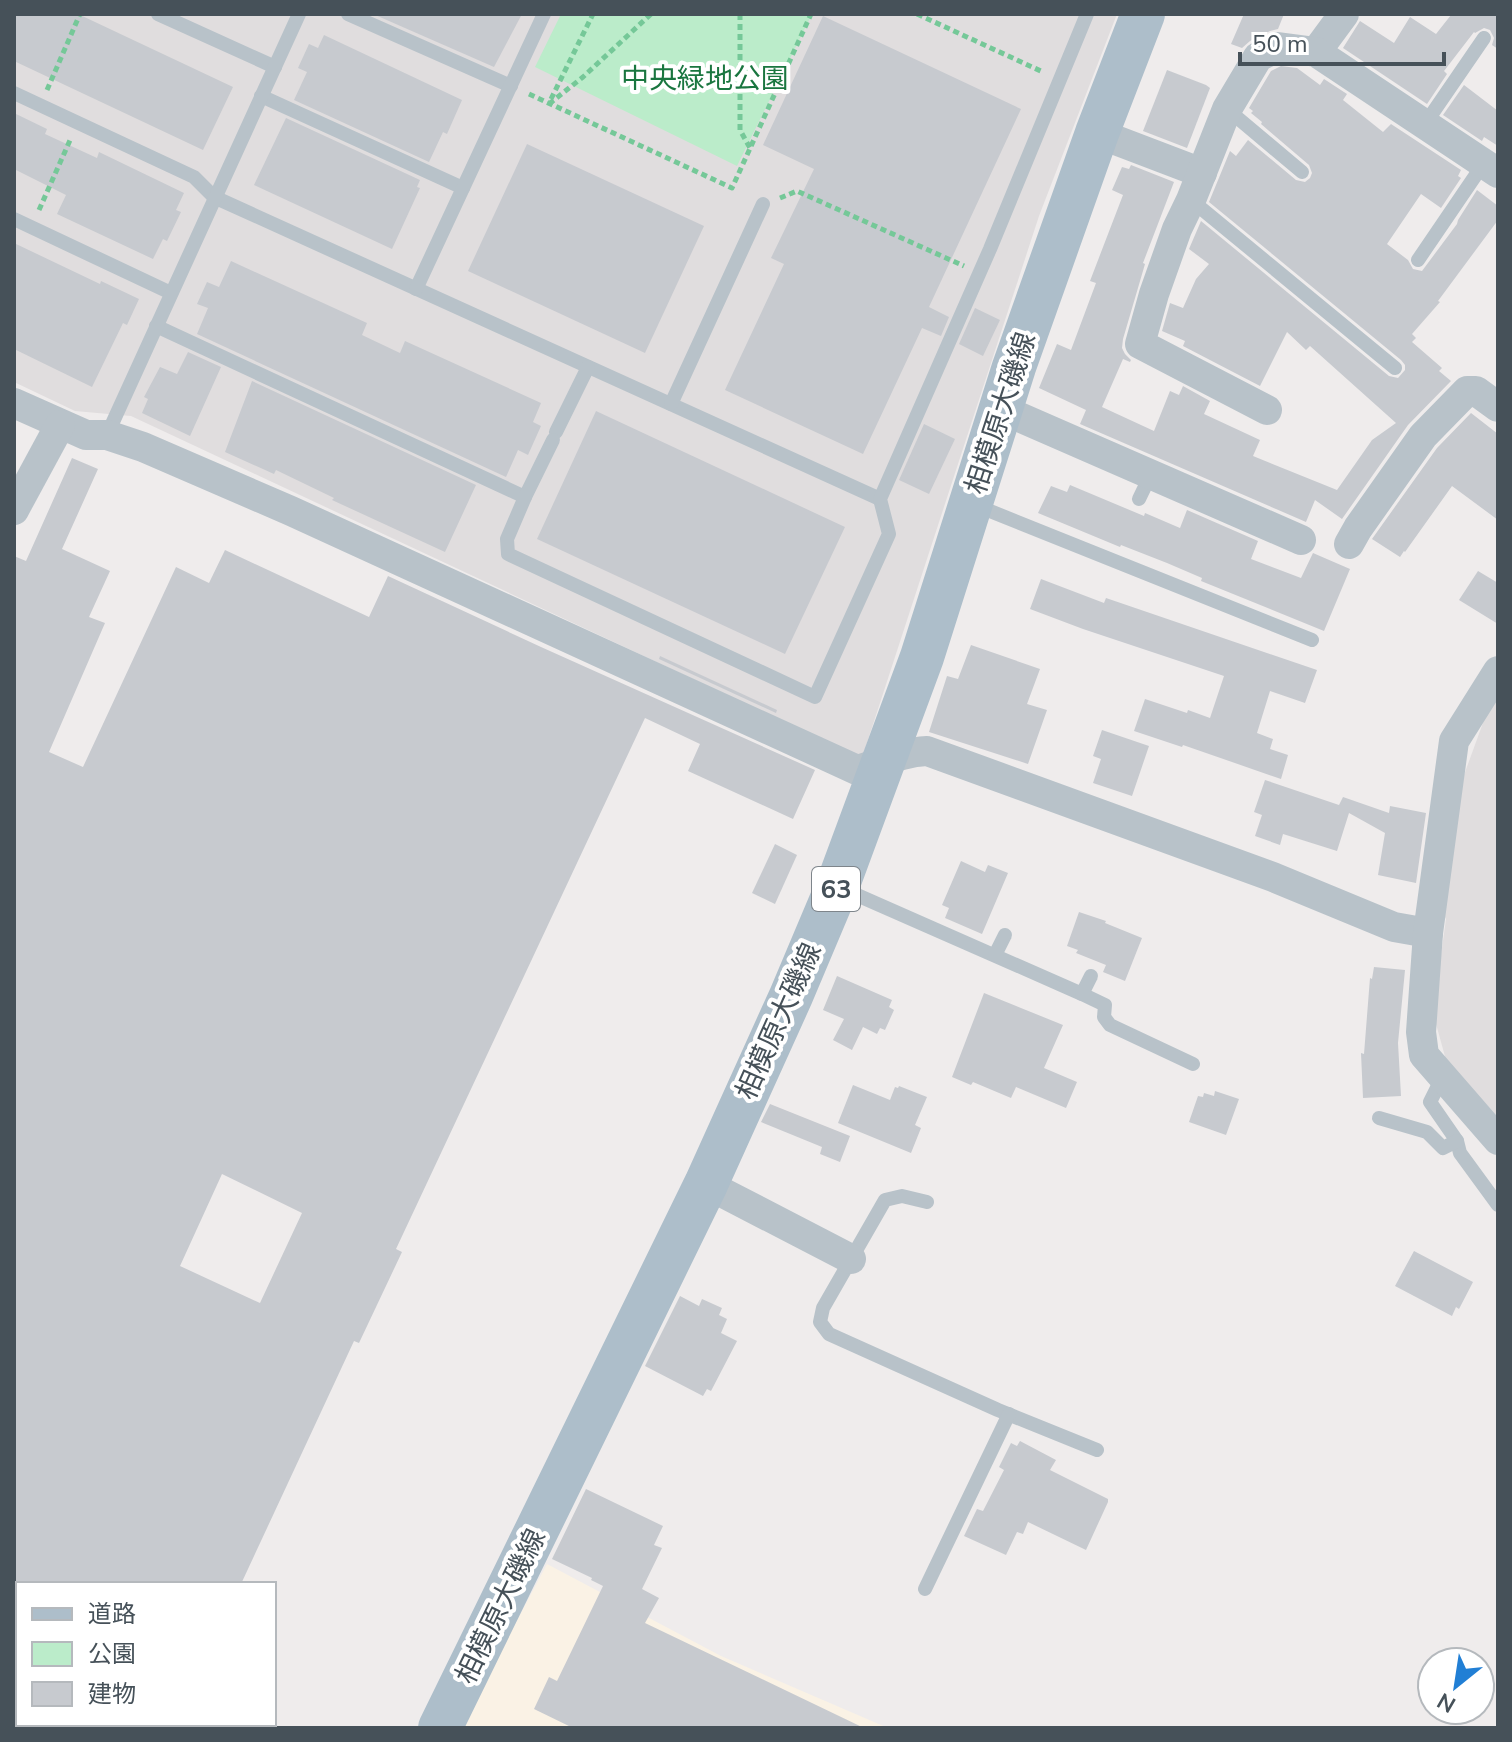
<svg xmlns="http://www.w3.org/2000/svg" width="1512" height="1742" font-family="'Nunito Sans','Noto Sans JP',sans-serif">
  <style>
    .commercial { fill: #faf2e5 }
    .education { fill: #e0ddde }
    .green { fill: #bbecca }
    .building { fill: #c7cacf; fill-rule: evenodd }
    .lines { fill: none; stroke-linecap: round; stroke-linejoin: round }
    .path { stroke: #75c898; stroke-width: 5; stroke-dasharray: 6 4; stroke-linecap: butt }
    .lane { stroke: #b8c2c9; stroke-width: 14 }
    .street { stroke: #b8c2c9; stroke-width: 30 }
    .primary { stroke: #adbeca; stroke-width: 44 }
    .labels { text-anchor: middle; stroke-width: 8; stroke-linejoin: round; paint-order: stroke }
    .shield { fill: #fff; stroke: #7e858b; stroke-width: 2 }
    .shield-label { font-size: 26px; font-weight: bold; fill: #465159 }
    .park-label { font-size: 28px; fill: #1a7640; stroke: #fff }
    .street-label { font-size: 28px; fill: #465159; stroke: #fff }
  </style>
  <rect width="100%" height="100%" fill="#efecec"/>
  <polygon class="commercial" points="547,1564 721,1656 888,1728 460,1728"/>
  <g class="education">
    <polygon points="14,14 1117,14 1039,216 862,758 131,416 75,411 14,382"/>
    <polygon points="1498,688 1498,1117 1446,1060 1433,1013 1446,919 1437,901 1456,797 1492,698"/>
  </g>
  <polygon class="green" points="561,14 812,14 737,166 535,67"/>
  <g class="building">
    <polygon points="14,14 78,14 233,87 203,150 14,61"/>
    <polygon points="373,14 522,14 494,67"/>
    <polygon points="1244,14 1284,14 1278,29 1270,31 1250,41 1242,48 1231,44"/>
    <polygon points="1449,14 1498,14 1498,49 1492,45 1494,38 1490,30 1484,28 1475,33 1474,32 1444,71 1447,74 1427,104 1343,48 1360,21 1394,43 1410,17 1436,34 1451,15"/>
    <polygon points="823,16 1021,109 929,307 949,317 941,336 922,328 863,454 725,390 784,264 771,258 814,169 763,145"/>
    <polygon points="324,35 462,100 447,134 443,132 429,162 294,100 307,72 298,68 309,44 318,48"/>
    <polygon points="1281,66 1297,68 1320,85 1324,79 1347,94 1343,100 1383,132 1391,124 1461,170 1458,176 1461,178 1441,208 1421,194 1387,244 1408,260 1413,269 1422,271 1457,224 1458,220 1477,190 1498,206 1498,220 1438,301 1440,302 1412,334 1416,338 1412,342 1442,368 1439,371 1451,381 1408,425 1342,519 1315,500 1306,522 1080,424 1086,410 1039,388 1057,344 1071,350 1096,283 1090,281 1123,195 1112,190 1122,167 1129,169 1131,165 1174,182 1143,263 1145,264 1123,339 1122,348 1125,354 1131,360 1130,362 1123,359 1102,407 1154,431 1170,391 1179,395 1183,386 1210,401 1204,414 1260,440 1253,456 1337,490 1372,440 1396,423 1310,346 1306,350 1287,332 1260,386 1183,346 1185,341 1162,331 1170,303 1183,308 1196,279 1209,264 1189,249 1201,221 1389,376 1398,378 1405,370 1405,365 1401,360 1209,202 1230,151 1236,156 1248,140 1296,180 1305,182 1310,178 1312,173 1309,165 1261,124 1262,122 1251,113 1253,111 1249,108 1271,71"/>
    <polygon points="1167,70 1206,85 1210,88 1187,148 1143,131"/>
    <polygon points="1464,85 1498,111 1498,146 1484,137 1482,141 1443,115"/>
    <polygon points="14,113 47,129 45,134 97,158 99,152 184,193 176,210 181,212 167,241 163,239 153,259 57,214 66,195 14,169"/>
    <polygon points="286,118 420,180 417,187 420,188 392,249 254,185"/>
    <polygon points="527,144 704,226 645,353 468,271"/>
    <polygon points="14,243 100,284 101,281 139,299 127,325 123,323 92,387 14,349"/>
    <polygon points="231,261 367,323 362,335 400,353 405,341 541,403 533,422 541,426 528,455 518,450 506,477 197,334 208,308 197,304 207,282 219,287"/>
    <polygon points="975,308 1000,320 983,356 959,344"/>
    <polygon points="188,352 221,367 190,436 142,413 148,399 144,397 160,367 177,374"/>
    <polygon points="252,381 476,485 445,552 332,500 334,498 276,470 274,474 225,452"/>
    <polygon points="596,411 845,527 785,654 537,539"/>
    <polygon points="1471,413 1498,434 1498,520 1452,486 1405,552 1404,551 1400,557 1372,539 1437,448"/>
    <polygon points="924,424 955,439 929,494 899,480"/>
    <path d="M72 458 98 469 62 549 110 571 89 617 105 623 49 752 83 767 176 567 209 583 225 550 369 617 388 576 541 647 815 770 793 819 688 771 700 744 645 718 396 1249 402 1252 359 1343 354 1341 241 1584H14V556L26 561ZM222 1174 302 1213 260 1303 180 1266Z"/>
    <polygon points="1070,485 1144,516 1145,513 1180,528 1187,510 1258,541 1251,559 1301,578 1313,553 1350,569 1324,631 1201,581 1202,578 1167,563 1121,545 1120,547 1038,513 1051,486 1067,492"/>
    <polygon points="1478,571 1498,583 1498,624 1459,600"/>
    <polygon points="1041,579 1104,603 1106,598 1317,670 1305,703 1270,691 1257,733 1273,739 1270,749 1288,755 1281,779 1183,745 1182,747 1134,731 1145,699 1187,713 1188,710 1210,718 1224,676 1083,629 1030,609"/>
    <polygon points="971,645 1040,669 1027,704 1047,710 1028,764 929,732 947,676 958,679"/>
    <polygon points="660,656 777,710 776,713 659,659"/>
    <polygon points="1102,730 1149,746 1132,796 1093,783 1101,759 1093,756"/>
    <polygon points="1265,780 1339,805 1343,797 1389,813 1390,806 1426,813 1416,883 1378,875 1385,833 1349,813 1337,851 1283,834 1280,845 1255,836 1262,815 1254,812"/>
    <polygon points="775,844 797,855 775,904 752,893"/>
    <polygon points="961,861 985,872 988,865 1008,873 982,934 945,918 949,908 942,905"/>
    <polygon points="1079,912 1106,921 1105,923 1142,938 1125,981 1103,972 1106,965 1076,953 1078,950 1067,946"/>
    <polygon points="1374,967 1405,970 1398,1043 1401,1096 1363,1098 1361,1053 1364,1054 1370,978 1372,979"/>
    <polygon points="837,976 892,1000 889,1007 894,1010 885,1030 880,1028 877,1034 863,1027 852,1050 833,1040 844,1019 823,1010"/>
    <polygon points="984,993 1063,1025 1044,1068 1077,1082 1066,1108 1016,1087 1011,1098 973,1082 971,1085 952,1077"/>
    <polygon points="853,1085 890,1100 895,1087 898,1088 899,1086 927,1097 915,1125 921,1128 911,1153 838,1123"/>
    <polygon points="1215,1091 1239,1099 1226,1135 1189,1122 1198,1096 1203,1097 1204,1093 1214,1096"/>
    <polygon points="770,1104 850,1136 840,1162 820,1154 822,1147 761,1122"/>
    <polygon points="1414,1251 1473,1282 1459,1309 1456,1307 1452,1316 1395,1286"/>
    <polygon points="680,1296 699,1306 702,1299 722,1308 719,1315 727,1319 721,1333 737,1341 711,1391 707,1389 703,1396 645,1366"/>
    <polygon points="1020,1441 1056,1460 1050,1470 1108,1499 1108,1502 1086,1550 1028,1522 1023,1534 1017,1532 1006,1555 964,1536 977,1509 983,1511 1004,1470 999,1467 1011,1443 1017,1446"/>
    <polygon points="586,1489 663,1526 654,1545 662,1548 642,1589 659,1598 645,1623 864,1728 573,1728 534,1709 549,1677 557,1681 603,1586 591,1580 592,1578 552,1559"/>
  </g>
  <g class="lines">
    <g class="path">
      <polyline points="740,14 740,130 750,148"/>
      <polyline points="917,14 1043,72"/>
      <polyline points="47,90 80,14"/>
      <polyline points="529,94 732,188 811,14"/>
      <polyline points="551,99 593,14"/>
      <polyline points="549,104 583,77 651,14"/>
      <polyline points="780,198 797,191 964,266"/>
      <polyline points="39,210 71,138"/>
    </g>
    <g class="lane">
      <polyline points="158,14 275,67"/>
      <polyline points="348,14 511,86"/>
      <polyline points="14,93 194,177 214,197 880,499"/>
      <polyline points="261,96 463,188"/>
      <polyline points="1227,109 1302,172"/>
      <polyline points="1425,124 1484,38"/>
      <polyline points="1191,200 1395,368"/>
      <polyline points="14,219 171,293"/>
      <polyline points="1418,260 1484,163"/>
      <polyline points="416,289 544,14"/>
      <polyline points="156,326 525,497 507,539 508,554 815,697 889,534 880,499 990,249 1087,14"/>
      <polyline points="671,404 763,204"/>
      <polyline points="556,432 588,367"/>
      <polyline points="107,435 299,14"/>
      <polyline points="525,497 553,440"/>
      <polyline points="1139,499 1151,474"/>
      <polyline points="975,505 1312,640"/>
      <polyline points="841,888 1082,994 1105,1005 1104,1017 1110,1025 1193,1064"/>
      <polyline points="995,955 1005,935"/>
      <polyline points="1082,994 1091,976"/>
      <polyline points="1443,1076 1430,1102 1457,1141 1460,1153 1498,1205"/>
      <polyline points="1379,1118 1427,1132 1443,1148 1457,1141"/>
      <polyline points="927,1202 902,1196 885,1200 823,1308 820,1322 829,1334 998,1410 1097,1450"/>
      <polyline points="925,1589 1009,1414"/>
    </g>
    <g class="street">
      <polyline points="1316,52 1344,14"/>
      <polyline points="1097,133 1202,173"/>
      <path d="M14 403 86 435H107L143 447 291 511 857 770C881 763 902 752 927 751L1273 877 1394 927 1428 933"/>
      <polyline points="1001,409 1301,540"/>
      <polyline points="1267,410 1140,344 1154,294 1177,229 1191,200 1227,109 1258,57 1278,47 1316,52 1498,173"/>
      <polyline points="14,510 60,425"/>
      <polyline points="1349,544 1358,528 1423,436 1467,391 1476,391 1498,407"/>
      <polyline points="1498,671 1454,741 1428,933 1421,1032 1424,1055 1498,1140"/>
      <polyline points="706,1184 851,1259"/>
    </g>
    <polyline class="primary" points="440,1728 706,1184 791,996 837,887 922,657 1014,367 1097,133 1143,14"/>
  </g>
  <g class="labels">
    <rect class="shield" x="812" y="867" width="48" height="44" rx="6"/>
    <g class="shield-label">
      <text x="836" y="898">63</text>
    </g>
    <g class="park-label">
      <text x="705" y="88">中央緑地公園</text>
    </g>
    <g class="street-label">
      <text transform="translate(1000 413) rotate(-72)" y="10">相模原大磯線</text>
      <text transform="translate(778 1021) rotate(-66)" y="10">相模原大磯線</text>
      <text transform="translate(500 1606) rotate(-64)" y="10">相模原大磯線</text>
    </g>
  </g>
  <rect width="1512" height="1742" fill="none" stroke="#465159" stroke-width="32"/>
  <rect x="16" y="1582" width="260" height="144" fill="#ffffff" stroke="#b5b9bd" stroke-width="2"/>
  <rect x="32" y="1608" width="40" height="12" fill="#adbeca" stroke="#b5b9bd" stroke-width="2"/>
  <text x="88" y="1622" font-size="24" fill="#465159">道路</text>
  <rect x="32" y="1642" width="40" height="24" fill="#bbecca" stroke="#b5b9bd" stroke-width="2"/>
  <text x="88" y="1662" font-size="24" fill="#465159">公園</text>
  <rect x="32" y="1682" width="40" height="24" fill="#c7cacf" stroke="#b5b9bd" stroke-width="2"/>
  <text x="88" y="1702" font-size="24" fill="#465159">建物</text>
  <g transform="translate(1456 1686) rotate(210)"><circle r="38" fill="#ffffff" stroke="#b5b9bd" stroke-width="2"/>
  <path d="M0-6L14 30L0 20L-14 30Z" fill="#217fd5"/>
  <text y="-12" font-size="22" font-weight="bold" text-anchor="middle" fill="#465159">N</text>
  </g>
  <path d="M1240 52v12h204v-12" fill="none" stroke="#465159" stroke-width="4"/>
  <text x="1252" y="52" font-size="24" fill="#465159" stroke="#ffffff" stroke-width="6" paint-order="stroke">50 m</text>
</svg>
